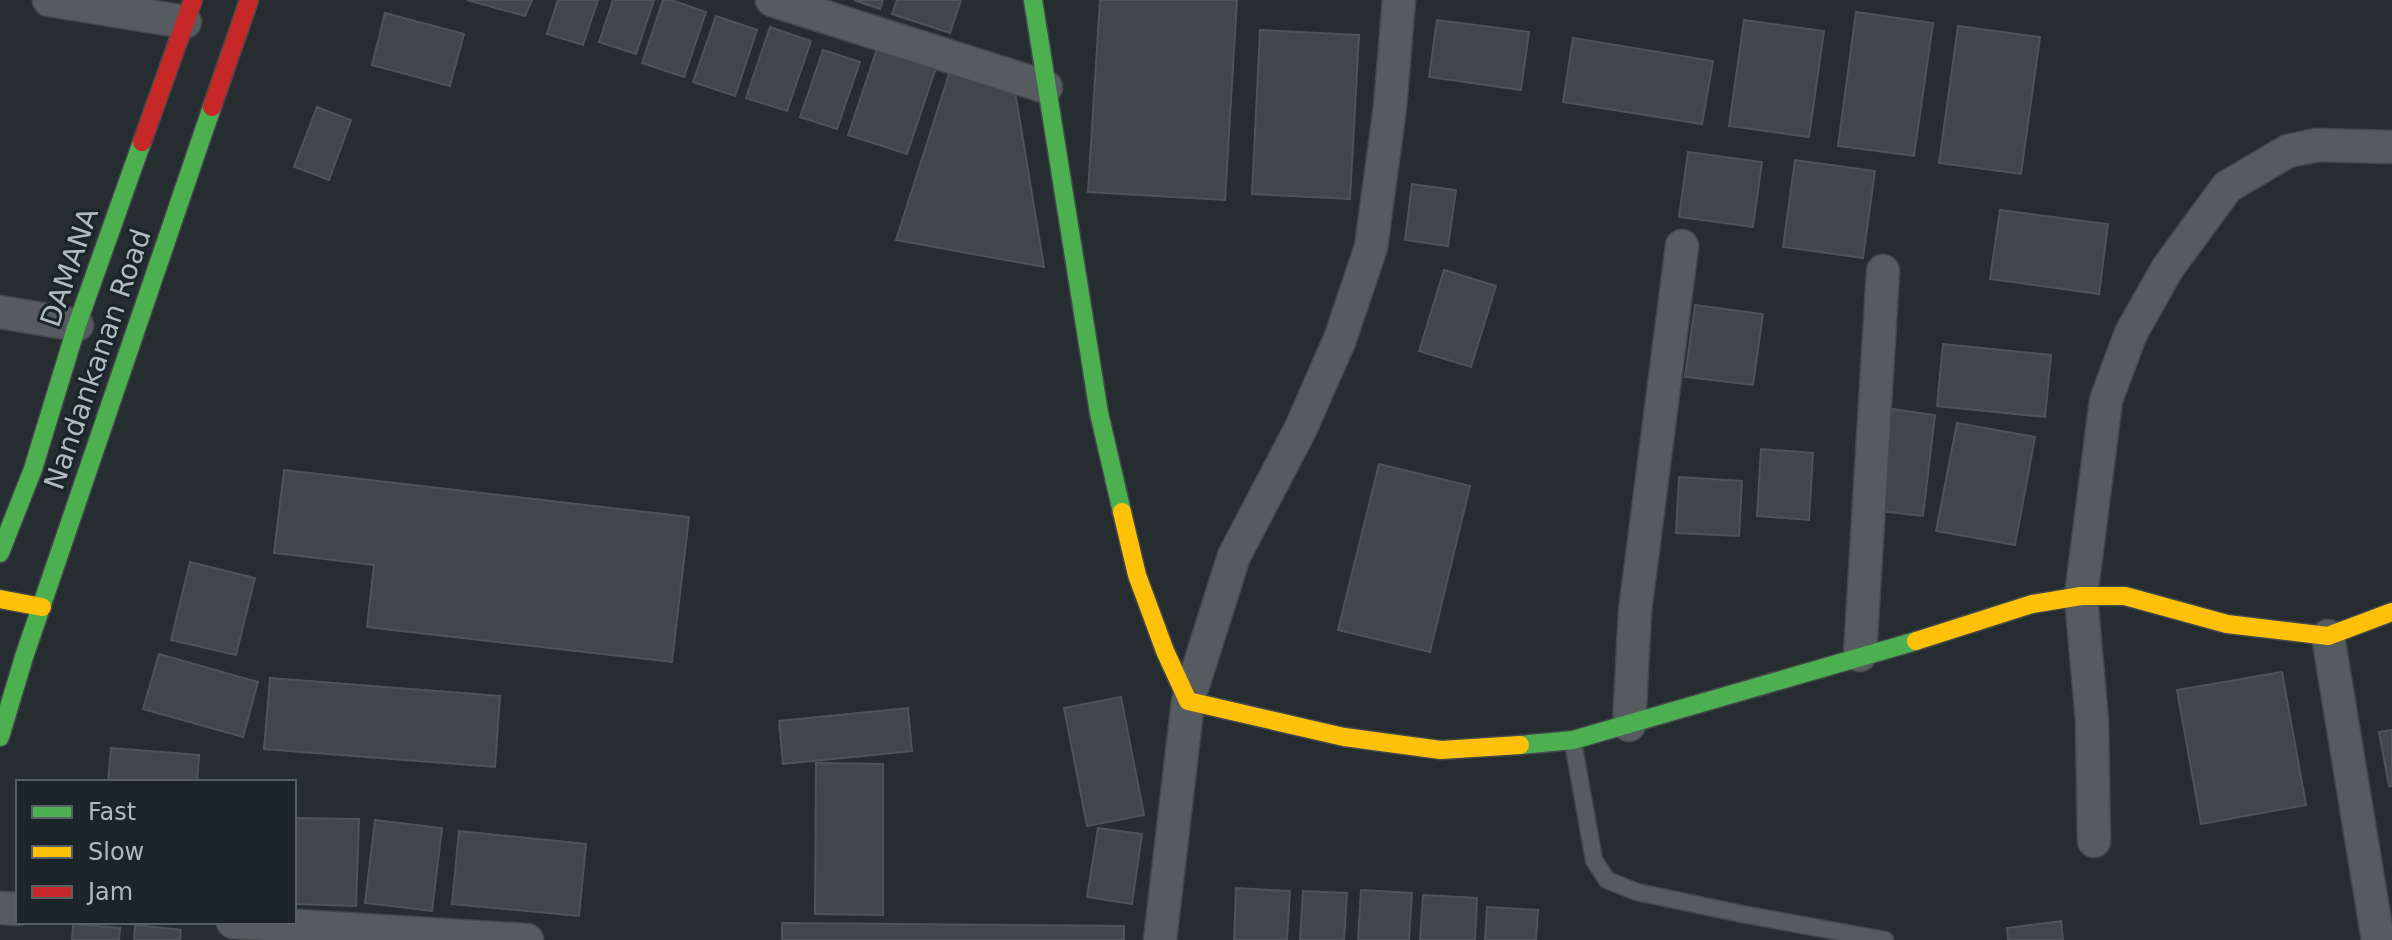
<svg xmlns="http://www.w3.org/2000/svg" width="2392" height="940" font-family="'DejaVu Sans',sans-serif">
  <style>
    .building { fill: #404649; stroke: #4d5457; stroke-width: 2 }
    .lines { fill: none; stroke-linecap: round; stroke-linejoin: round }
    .lane-casing { stroke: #43484b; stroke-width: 19 }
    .street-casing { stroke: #43484b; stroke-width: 35 }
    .fast-casing { stroke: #43484b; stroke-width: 21 }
    .slow-casing { stroke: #43484b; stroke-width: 21 }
    .jam-casing { stroke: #43484b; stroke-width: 21 }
    .lane { stroke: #555b5f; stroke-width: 16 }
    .street { stroke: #555b5f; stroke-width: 32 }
    .fast { stroke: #4caf50; stroke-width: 18 }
    .slow { stroke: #ffc107; stroke-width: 18 }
    .jam { stroke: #c62828; stroke-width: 18 }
    .labels { text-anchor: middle; stroke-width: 6; stroke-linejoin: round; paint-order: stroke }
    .street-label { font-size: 28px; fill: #afbbc1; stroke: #1a2429 }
  </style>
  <rect width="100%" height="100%" fill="#262d30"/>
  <g class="building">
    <polygon points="467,0 532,0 525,16"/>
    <polygon points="558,0 598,0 583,45 547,34"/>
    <polygon points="613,0 654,0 636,54 599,42"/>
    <polygon points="663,0 671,0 706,12 684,77 642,63"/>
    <polygon points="854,0 883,0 880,9"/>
    <polygon points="897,0 961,0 950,33 892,14"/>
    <polygon points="1100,0 1237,0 1225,200 1088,192"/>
    <polygon points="1856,12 1933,23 1914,156 1838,146"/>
    <polygon points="385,13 464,34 450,86 372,65"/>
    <polygon points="716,16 757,30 735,96 693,82"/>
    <polygon points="1437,20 1529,32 1521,90 1429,77"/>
    <polygon points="1744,20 1824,31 1809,137 1729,126"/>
    <polygon points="1958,26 2040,37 2021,174 1939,163"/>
    <polygon points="770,27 811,41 787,111 746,98"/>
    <polygon points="1260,30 1359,35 1350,199 1252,194"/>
    <polygon points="1573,38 1713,61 1702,124 1563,102"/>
    <polygon points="877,49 936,68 907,154 848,135"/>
    <polygon points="823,50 860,62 837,129 800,117"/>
    <polygon points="950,71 1015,91 1044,267 896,240"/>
    <polygon points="317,107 351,120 329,180 294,167"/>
    <polygon points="1688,152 1762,162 1753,227 1679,217"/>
    <polygon points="1795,160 1875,171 1863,258 1783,247"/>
    <polygon points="1412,184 1456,190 1448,246 1405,240"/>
    <polygon points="2000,210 2108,224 2099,294 1990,279"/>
    <polygon points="1444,270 1496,286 1471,367 1419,351"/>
    <polygon points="1695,305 1763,314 1753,385 1685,377"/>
    <polygon points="1943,344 2051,355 2045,417 1937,406"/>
    <polygon points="1892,409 1935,415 1923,516 1880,511"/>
    <polygon points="1957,423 2035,437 2015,545 1936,531"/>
    <polygon points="1761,449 1813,453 1809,520 1757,516"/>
    <polygon points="1379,464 1470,486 1430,652 1338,630"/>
    <polygon points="284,470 689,517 672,662 367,627 374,565 274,553"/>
    <polygon points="1679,477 1742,481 1739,536 1676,533"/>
    <polygon points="190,562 255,578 236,655 171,640"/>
    <polygon points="159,654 258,682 243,737 143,709"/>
    <polygon points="2282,672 2306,805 2201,824 2177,690"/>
    <polygon points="270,678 500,696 495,767 264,749"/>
    <polygon points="1121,697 1144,815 1087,826 1064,708"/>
    <polygon points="908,708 912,751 783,764 779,721"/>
    <polygon points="2392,730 2392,786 2389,786 2379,732"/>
    <polygon points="111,748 199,755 197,782 108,782"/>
    <polygon points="816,763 883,764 883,915 815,914"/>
    <polygon points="294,818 359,819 356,906 294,904"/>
    <polygon points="375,820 442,828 432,911 365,903"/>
    <polygon points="1098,828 1142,834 1132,904 1087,897"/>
    <polygon points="459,831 586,844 579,916 452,904"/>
    <polygon points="1236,888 1290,891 1287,940 1234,940"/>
    <polygon points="1361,890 1412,893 1409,940 1358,940"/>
    <polygon points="1303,891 1347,893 1344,940 1300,940"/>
    <polygon points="1423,895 1477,898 1475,940 1420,940"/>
    <polygon points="1487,907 1538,910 1536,940 1485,940"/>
    <polygon points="2061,921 2063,940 2008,940 2007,928"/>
    <polygon points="782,923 1124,926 1124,940 782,940"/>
    <polygon points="73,924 120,928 119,940 72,940"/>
    <polygon points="135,925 181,930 180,940 134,940"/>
  </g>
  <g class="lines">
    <g class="lane-casing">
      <polyline id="lane" points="1573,742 1594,860 1607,880 1637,892 1742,914 1885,940"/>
    </g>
    <g class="street-casing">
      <g id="street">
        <polyline points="49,0 185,22"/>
        <polyline points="772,0 1046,87"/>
        <polyline points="0,312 77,325"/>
        <polyline points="2328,636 2378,940"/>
        <polyline points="1860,655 1883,271"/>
        <polyline points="1629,725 1635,611 1682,246"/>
        <polyline points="2094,841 2092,721 2081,596 2106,400 2131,333 2167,269 2227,187 2288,151 2317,145 2392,147"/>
        <polyline points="0,908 18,909"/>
        <polyline points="233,922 527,940"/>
        <polyline points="1160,940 1188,701 1234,556 1301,428 1340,339 1371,247 1390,107 1399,0"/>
      </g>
    </g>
    <g class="fast-casing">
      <g id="fast">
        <polyline points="1033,0 1099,413 1122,512"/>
        <polyline points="0,553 33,469 77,325 142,142"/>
        <polyline points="0,737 24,657 212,107"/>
        <polyline points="1520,745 1573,740 1916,641"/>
      </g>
    </g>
    <g class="slow-casing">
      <g id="slow">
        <polyline points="1122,512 1137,575 1165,651 1188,701 1344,737 1441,750 1520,745"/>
        <polyline points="0,599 42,607"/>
        <polyline points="1916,641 2032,604 2081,596 2125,596 2227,624 2328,636 2392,612"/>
      </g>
    </g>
    <g class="jam-casing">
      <g id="jam">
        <polyline points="212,107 249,0"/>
        <polyline points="142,142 193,0"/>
      </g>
    </g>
    <use href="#lane" class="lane"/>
    <use href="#street" class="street"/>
    <use href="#fast" class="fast"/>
    <use href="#slow" class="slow"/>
    <use href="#jam" class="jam"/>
  </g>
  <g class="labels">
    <g class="street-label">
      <text transform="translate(69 267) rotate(-71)" y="10">DAMANA</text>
      <text transform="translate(97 359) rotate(-71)" y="10">Nandankanan Road</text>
    </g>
  </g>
  <rect x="16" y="780" width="280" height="144" fill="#1a2429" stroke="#566066" stroke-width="2"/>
  <rect x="32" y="806" width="40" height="12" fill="#4caf50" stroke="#566066" stroke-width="2"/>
  <text x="88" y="820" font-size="24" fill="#afbbc1">Fast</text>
  <rect x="32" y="846" width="40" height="12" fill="#ffc107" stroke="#566066" stroke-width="2"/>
  <text x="88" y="860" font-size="24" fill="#afbbc1">Slow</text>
  <rect x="32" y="886" width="40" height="12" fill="#c62828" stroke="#566066" stroke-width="2"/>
  <text x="88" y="900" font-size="24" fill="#afbbc1">Jam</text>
</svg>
